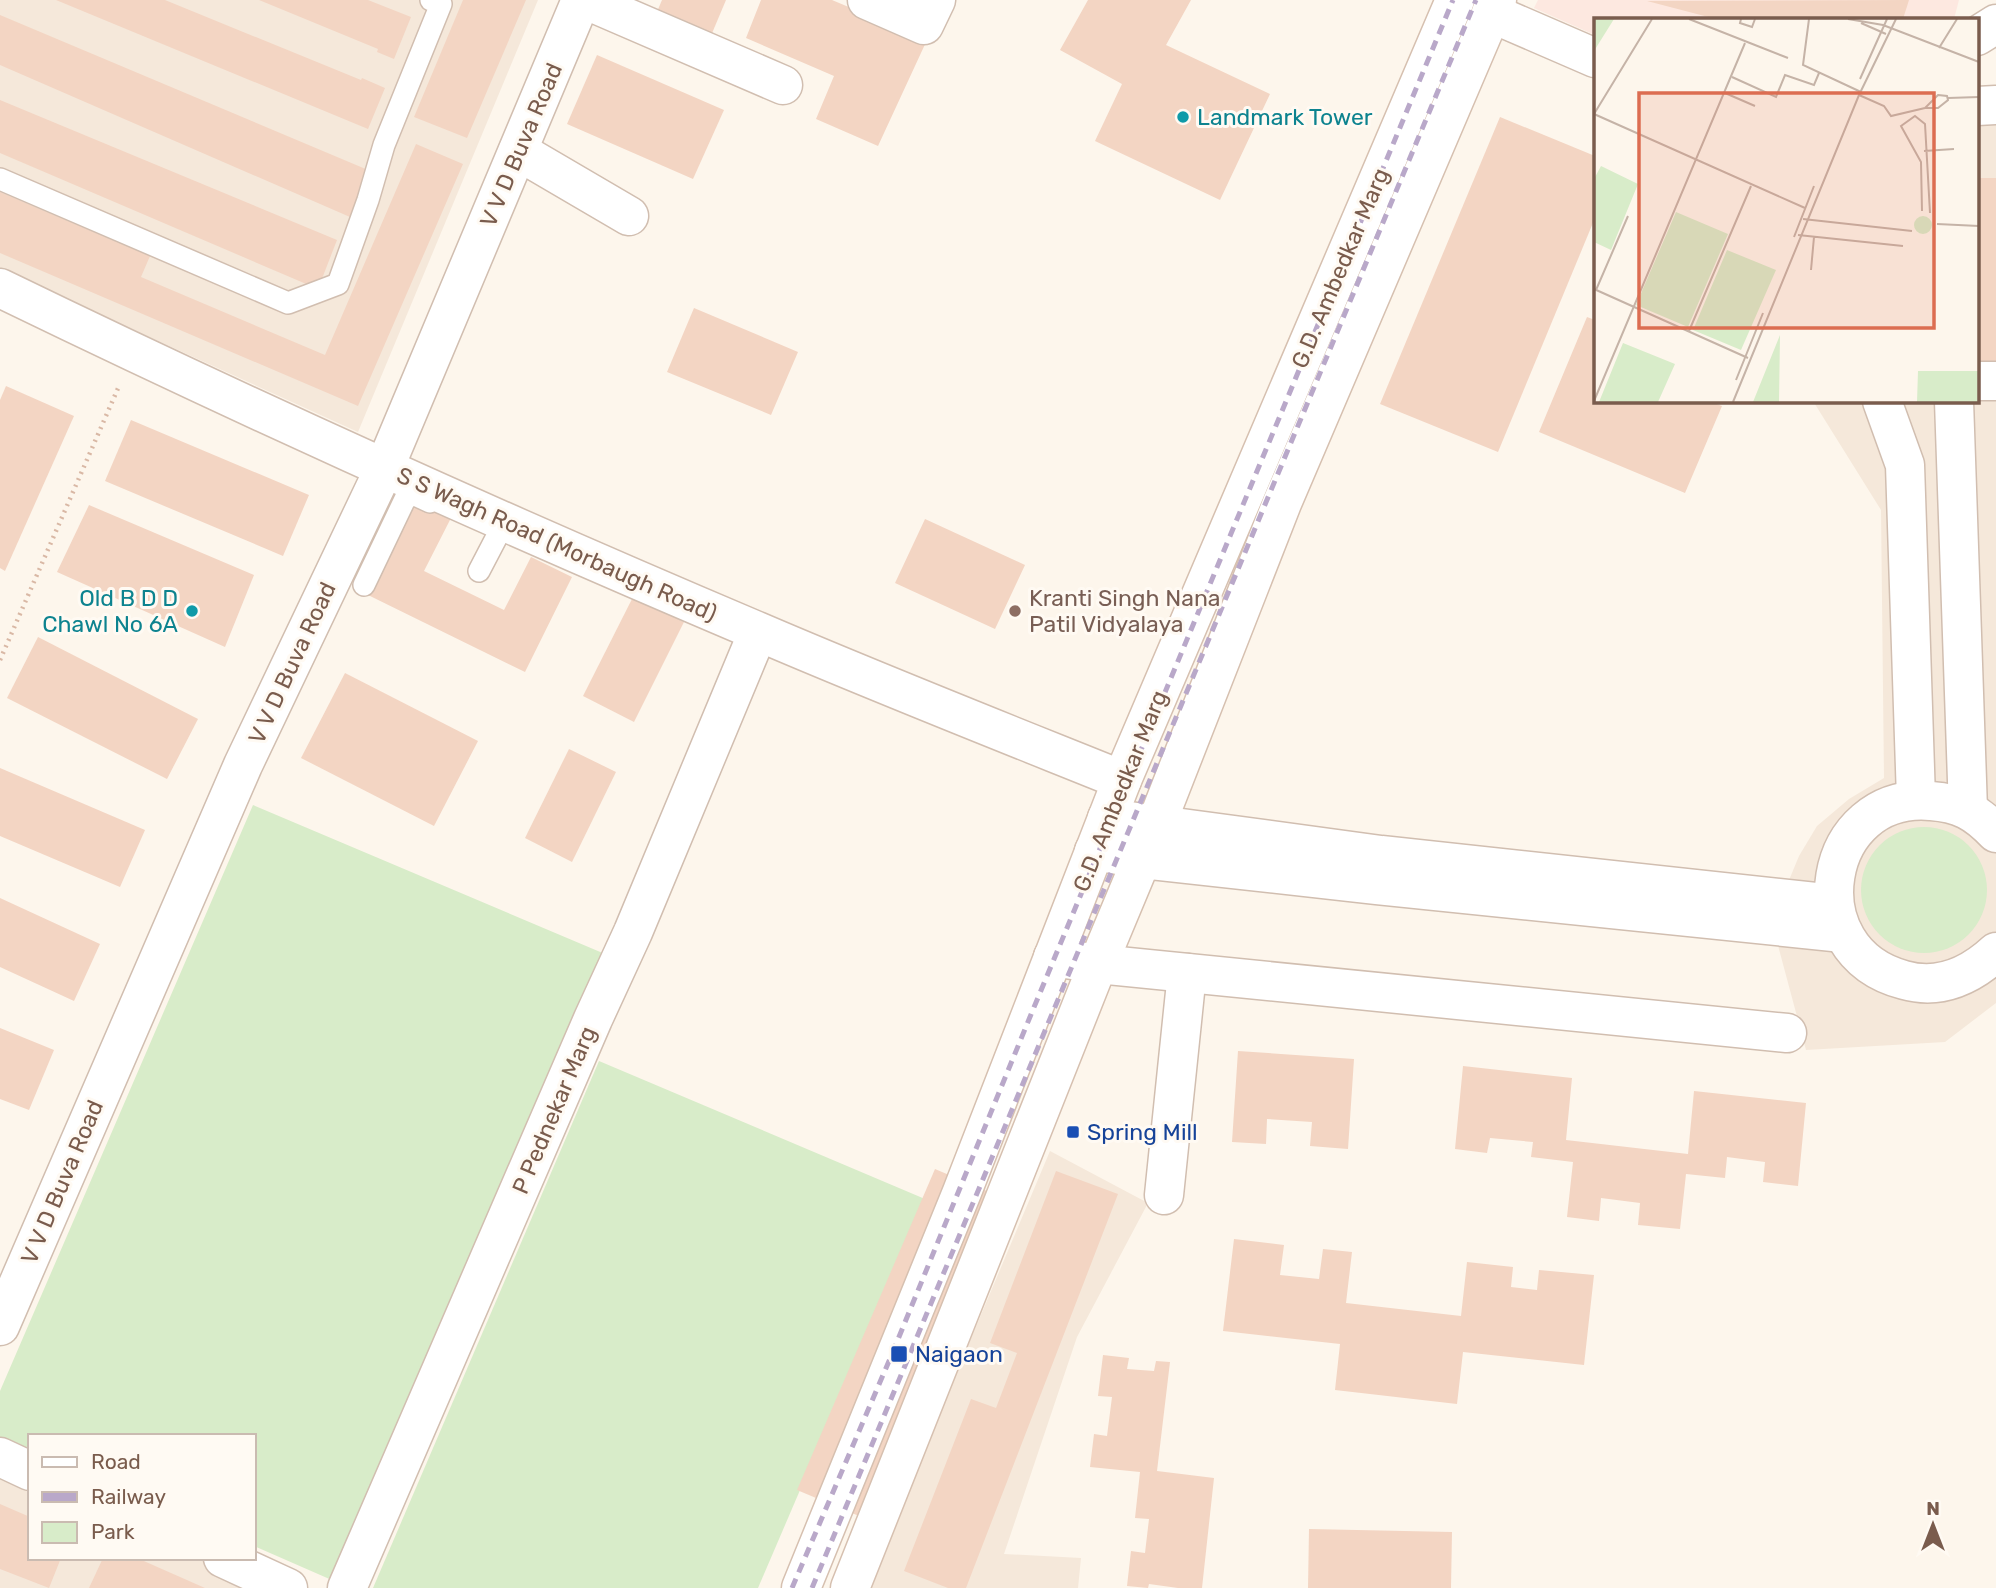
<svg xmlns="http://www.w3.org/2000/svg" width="1996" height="1588" font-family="Rubik,sans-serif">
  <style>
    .residential { fill: #f5e8da }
    .commercial { fill: #fde8e0 }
    .green { fill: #d8ecc9 }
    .building { fill: #f3d5c3 }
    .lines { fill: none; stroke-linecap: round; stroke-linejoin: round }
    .lane-casing { stroke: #d1beb0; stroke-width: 24 }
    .street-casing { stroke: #d1beb0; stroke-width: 41 }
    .secondary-casing { stroke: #d6c0b0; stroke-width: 41 }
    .path { stroke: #d9b8a5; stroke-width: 4.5; stroke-dasharray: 2 5; stroke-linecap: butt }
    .lane { stroke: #fff; stroke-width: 21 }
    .street { stroke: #fff; stroke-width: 38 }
    .secondary { stroke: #fff; stroke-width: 38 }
    .rail { stroke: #b9a8c9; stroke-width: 5; stroke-dasharray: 10 7; stroke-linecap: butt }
    .culture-dot { fill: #0f9aa8; stroke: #fffaf3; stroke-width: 2.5 }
    .education-dot { fill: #8d6e63; stroke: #fffaf3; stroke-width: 2.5 }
    .transit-dot { fill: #1a4fb4; stroke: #fffaf3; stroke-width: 2.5 }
    .labels { text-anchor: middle; stroke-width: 6; stroke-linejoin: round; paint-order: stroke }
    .culture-label { font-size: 23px; fill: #0d838f; stroke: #fffaf3; text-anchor: start }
    .street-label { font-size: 23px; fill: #7a5c4d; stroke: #fffaf3 }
    .education-label { font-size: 23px; fill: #785e54; stroke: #fffaf3; text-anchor: start }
    .transit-label { font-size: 23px; fill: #164399; stroke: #fffaf3; text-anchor: start }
    .inset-road { fill: none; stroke: #c5b3a7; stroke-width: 2 }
    .view { fill: #dc6d51; fill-opacity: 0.15; stroke: #dc6d51; stroke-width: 3.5 }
    .inset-edge { fill: none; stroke: #7a5c4d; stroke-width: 3.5 }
  </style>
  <rect width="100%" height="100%" fill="#fdf6ec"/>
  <g class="residential">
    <polygon points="0,0 538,0 358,432 0,269"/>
    <polygon points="1996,91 1996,1003 1945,1042 1806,1050 1765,897 1787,885 1799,856 1817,826 1849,799 1884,778 1881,510 1813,401 1977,401 1977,93"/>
    <polygon points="1050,1151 1148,1203 1077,1337 1004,1554 1081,1558 1078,1588 866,1588"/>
    <polygon points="0,1470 30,1483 30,1558 197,1558 264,1588 0,1588"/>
  </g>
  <polygon class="commercial" points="1538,0 1959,0 1954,19 1595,19 1595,35 1534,8"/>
  <g class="green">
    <polygon points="253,805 605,954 334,1581 254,1546 254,1436 30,1436 30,1450 0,1438 0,1391"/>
    <circle cx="1924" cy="890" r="63"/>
    <polygon points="599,1061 925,1199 758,1588 373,1588"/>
  </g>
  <g class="building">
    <polygon points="56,0 165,0 361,80 362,78 385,88 368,129"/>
    <polygon points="259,0 368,0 411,17 394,59 377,52 378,49"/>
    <polygon points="463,0 526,0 467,138 414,117"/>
    <polygon points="662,0 726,0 710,38 656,14"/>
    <polygon points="761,0 832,0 927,40 878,146 816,119 834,76 746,38"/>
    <polygon points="1088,0 1191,0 1166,45 1270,94 1220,200 1095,141 1122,84 1060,50"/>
    <polygon points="1909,0 1903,19 1716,19 1647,1"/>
    <polygon points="0,15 368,170 350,217 0,65"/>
    <polygon points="597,55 724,110 693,179 567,124"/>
    <polygon points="0,100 337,240 318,289 0,153"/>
    <polygon points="1500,117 1595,156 1595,218 1498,452 1380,404"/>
    <polygon points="416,144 463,164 358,406 0,253 0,192 150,256 141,277 325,355"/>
    <rect x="1977" y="178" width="19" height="187"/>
    <polygon points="694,308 798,352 771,415 667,372"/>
    <polygon points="1587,317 1595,320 1595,401 1708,401 1722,406 1685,493 1539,432"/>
    <polygon points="6,386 74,416 5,571 0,568 0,400"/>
    <polygon points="131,420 309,495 283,556 105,481"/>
    <polygon points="416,500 451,518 424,571 504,610 531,557 572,577 525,672 368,595"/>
    <polygon points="89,505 254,575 225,647 57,572"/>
    <polygon points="925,519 1025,565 995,629 895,583"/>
    <polygon points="633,597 684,622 634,722 583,696"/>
    <polygon points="38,637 198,719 167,779 7,698"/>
    <polygon points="345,673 478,741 434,826 301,758"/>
    <polygon points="569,749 616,772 572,862 525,838"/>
    <polygon points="0,768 145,830 120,887 0,836"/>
    <polygon points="0,898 100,944 74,1001 0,967"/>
    <polygon points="0,1028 54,1050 29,1110 0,1099"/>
    <polygon points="1238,1051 1354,1059 1348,1149 1310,1146 1312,1122 1267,1119 1266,1144 1232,1142"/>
    <polygon points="1463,1066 1572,1078 1566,1140 1688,1154 1694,1091 1806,1103 1798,1186 1763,1182 1765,1162 1727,1157 1725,1178 1686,1174 1680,1229 1638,1225 1640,1203 1601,1198 1599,1221 1567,1217 1573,1162 1531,1157 1533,1142 1490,1138 1487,1153 1455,1149"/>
    <polygon points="935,1169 1015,1203 878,1524 797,1490"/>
    <polygon points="1056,1171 1118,1194 966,1588 948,1588 904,1571 971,1399 996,1408 1017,1353 990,1343"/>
    <polygon points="1234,1239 1284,1245 1280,1275 1319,1279 1323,1249 1352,1252 1346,1303 1461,1316 1467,1262 1513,1267 1511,1287 1537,1290 1539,1270 1594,1275 1584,1365 1463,1352 1457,1404 1335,1390 1340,1344 1223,1331"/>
    <polygon points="1103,1355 1129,1358 1127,1369 1154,1371 1156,1361 1170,1362 1157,1471 1214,1478 1202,1588 1178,1588 1149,1584 1148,1588 1127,1586 1131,1551 1145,1553 1149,1519 1135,1518 1140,1472 1090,1467 1094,1434 1107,1436 1112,1397 1098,1396"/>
    <polygon points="0,1504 30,1517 30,1558 61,1558 49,1588 0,1569"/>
    <polygon points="1309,1529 1452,1532 1451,1588 1308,1588"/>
    <polygon points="103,1558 137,1558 205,1588 89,1588"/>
  </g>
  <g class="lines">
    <g class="lane-casing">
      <g id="lane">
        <polyline points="0,179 288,303 338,284 368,200 384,145 441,4 431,0"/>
        <polyline points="479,571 505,521"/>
        <polyline points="364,585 406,497 415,495 430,502"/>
      </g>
    </g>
    <g class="street-casing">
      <g id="street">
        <polyline points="586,0 783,85"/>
        <polyline points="867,0 924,25 936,0"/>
        <polyline points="1491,13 1595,58"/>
        <polyline points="1977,36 1996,24"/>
        <polyline points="1977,106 1996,105"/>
        <polyline points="518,151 629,216"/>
        <path d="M0 288C249 409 502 523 757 631 878 683 1000 731 1122 780"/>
        <polyline points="1977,381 1996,381"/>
        <polyline points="1882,401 1905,465 1916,799"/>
        <polyline points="1954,401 1968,810"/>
        <polyline points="1107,818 1381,855 1834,904"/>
        <path d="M1996 833C1976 812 1960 803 1931 801 1822 791 1794 951 1904 980 1939 990 1970 976 1996 952"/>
        <polyline points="1094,851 1142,859 1377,885 1843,933"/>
        <polyline points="1053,957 1098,964 1787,1033"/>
        <polyline points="1164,1195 1187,973"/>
        <polyline points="0,1326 243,765 384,469 581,0"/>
        <polyline points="0,1457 30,1471"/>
        <polyline points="223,1558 288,1588"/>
        <polyline points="347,1588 593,1019 633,932 758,632"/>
      </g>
    </g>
    <g class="secondary-casing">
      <g id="secondary">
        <polyline points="801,1588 962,1192 1122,780 1455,0"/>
        <polyline points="850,1588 1098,964 1156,825 1282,503 1497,0"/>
      </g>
    </g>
    <polyline class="path" points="0,660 119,386"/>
    <use href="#lane" class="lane"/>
    <use href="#street" class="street"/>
    <use href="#secondary" class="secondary"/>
    <g class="rail">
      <polyline points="792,1588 892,1354 1032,1012 1453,0"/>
      <polyline points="812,1588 1476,0"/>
    </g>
  </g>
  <g class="culture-dot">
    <circle cx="1183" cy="117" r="7"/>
    <circle cx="192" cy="611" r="7"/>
  </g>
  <circle class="education-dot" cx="1015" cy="611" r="7"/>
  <g class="transit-dot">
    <rect x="1066" y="1125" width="14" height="14" rx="3.5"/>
    <rect x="890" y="1345" width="18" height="18" rx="3.5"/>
  </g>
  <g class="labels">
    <g class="culture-label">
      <text x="1197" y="125">Landmark Tower</text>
      <text x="178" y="606" text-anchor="end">Old B D D<tspan x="178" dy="26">Chawl No 6A</tspan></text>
    </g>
    <g class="street-label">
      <text transform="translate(521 145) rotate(-67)" y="8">V V D Buva Road</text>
      <text transform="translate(1340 268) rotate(-67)" y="8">G.D. Ambedkar Marg</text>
      <text transform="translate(557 544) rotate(24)" y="8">S S Wagh Road (Morbaugh Road)</text>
      <text transform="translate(292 663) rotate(-65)" y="8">V V D Buva Road</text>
      <text transform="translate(1120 791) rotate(-68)" y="8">G.D. Ambedkar Marg</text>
      <text transform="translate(554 1110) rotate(-67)" y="8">P Pednekar Marg</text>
      <text transform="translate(62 1182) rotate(-67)" y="8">V V D Buva Road</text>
    </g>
    <g class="education-label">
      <text x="1029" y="606">Kranti Singh Nana<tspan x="1029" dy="26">Patil Vidyalaya</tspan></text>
    </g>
    <g class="transit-label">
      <text x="1087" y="1140">Spring Mill</text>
      <text x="915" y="1362">Naigaon</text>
    </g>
  </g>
  <g transform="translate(1594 18)">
    <rect width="385" height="385" fill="#fdf6ec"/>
    <path d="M0 1H20L0 33ZM7 148 44 166 17 232 0 224V161ZM82 194 134 216 94 309 42 287ZM320 207a9 9 0 1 1 18 0a9 9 0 1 1-18 0ZM133 232 182 252 147 332 99 312ZM186 317 185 384H159ZM29 325 81 346 64 384H5ZM324 353H385V384H323Z" fill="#d8ecc9"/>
    <path class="inset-road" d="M95 1 194 40M147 1 146 5 158 9 161 1M215 1 209 47 267 74M254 1 289 7 385 44M267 5 292 16M345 30 363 1M138 59 182 79 191 57 220 67 225 55M266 61 293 1M131 75 161 88M265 77 290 88 297 98 331 90M344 77 353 78 354 82 344 90H331ZM354 80 385 79M0 96 211 190M0 96 58 1M330 133 360 131M328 193 327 144 307 108 321 98 331 106 336 195M209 201 318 213M343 206 385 208M204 217 309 228M200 219 220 168M217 252 220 219M0 271 154 340M2 272 34 198M95 313 157 168M142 362 169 295M0 383 151 25M139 384 265 77 302 1"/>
    <path class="view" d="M45 75H340V310H45Z"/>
    <rect width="385" height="385" class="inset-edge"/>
  </g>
  <rect x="28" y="1434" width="228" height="126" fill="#fffaf3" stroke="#cabbb1" stroke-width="2"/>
  <rect x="42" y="1457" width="35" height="10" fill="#ffffff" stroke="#cabbb1" stroke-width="2"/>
  <text x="91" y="1469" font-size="21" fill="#7a5c4d">Road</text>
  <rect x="42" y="1492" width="35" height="10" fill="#b9a8c9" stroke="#cabbb1" stroke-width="2"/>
  <text x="91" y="1504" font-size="21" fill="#7a5c4d">Railway</text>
  <rect x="42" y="1522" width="35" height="21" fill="#d8ecc9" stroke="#cabbb1" stroke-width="2"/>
  <text x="91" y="1539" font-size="21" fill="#7a5c4d">Park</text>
  <g transform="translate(1933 1525)" stroke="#fffaf3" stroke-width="5" paint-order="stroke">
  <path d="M0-5L12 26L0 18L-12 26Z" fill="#7a5c4d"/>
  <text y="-10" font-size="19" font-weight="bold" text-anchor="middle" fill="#7a5c4d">N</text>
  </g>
</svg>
